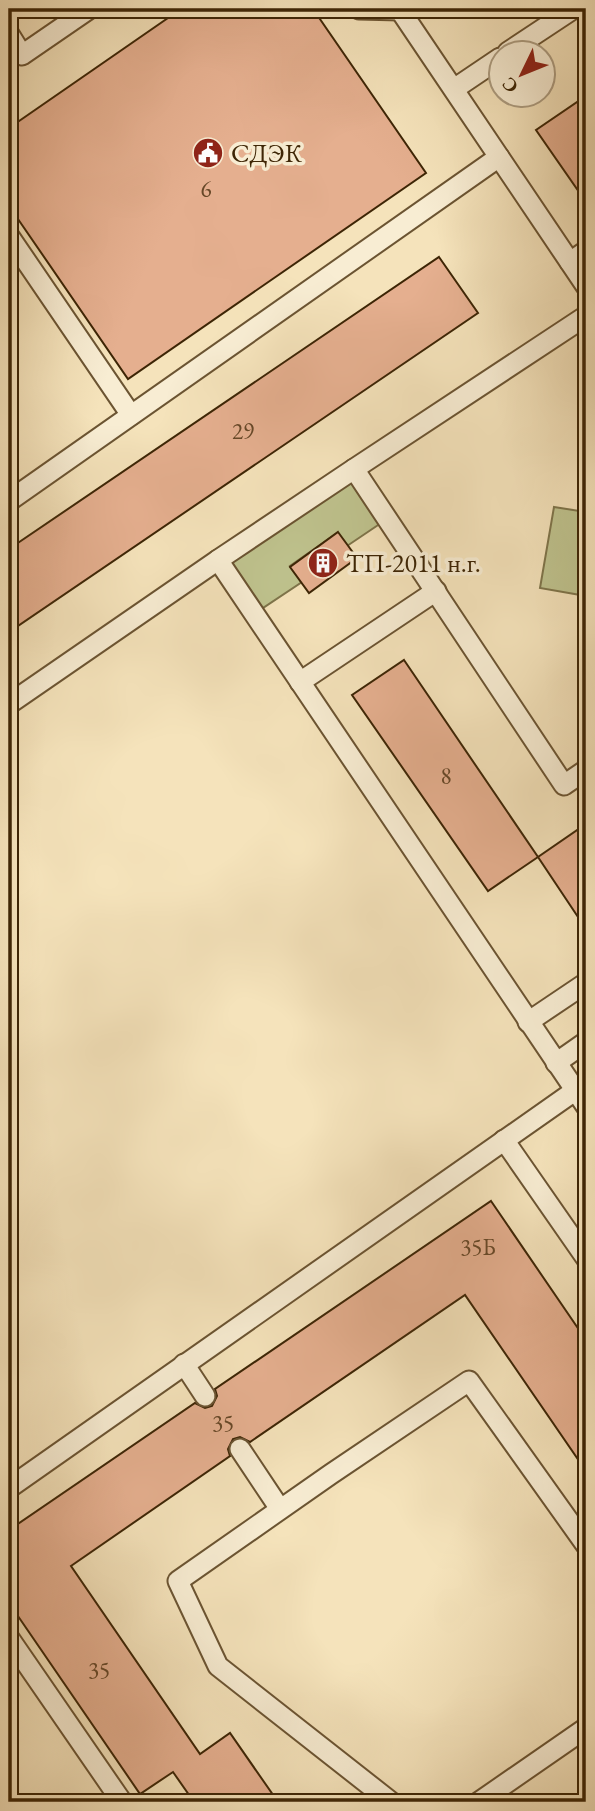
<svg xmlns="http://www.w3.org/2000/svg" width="595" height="1811" font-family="'EB Garamond',serif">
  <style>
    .green { fill: #bfc38e; stroke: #7e744a; stroke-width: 2 }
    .building { fill: #e5af8f; stroke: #3d2505; stroke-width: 2 }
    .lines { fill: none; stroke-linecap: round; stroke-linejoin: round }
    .lane-casing { stroke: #6b5432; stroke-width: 23 }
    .lane { stroke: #f8edd3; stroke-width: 19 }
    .labels { text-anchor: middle; stroke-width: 7; stroke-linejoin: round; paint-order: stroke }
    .number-label { font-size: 23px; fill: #674828 }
    .poi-label { font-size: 26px; fill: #3d2505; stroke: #f8edd3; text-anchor: start }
  </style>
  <rect width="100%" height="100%" fill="#f5e3bb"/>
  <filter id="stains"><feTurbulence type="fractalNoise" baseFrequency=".00286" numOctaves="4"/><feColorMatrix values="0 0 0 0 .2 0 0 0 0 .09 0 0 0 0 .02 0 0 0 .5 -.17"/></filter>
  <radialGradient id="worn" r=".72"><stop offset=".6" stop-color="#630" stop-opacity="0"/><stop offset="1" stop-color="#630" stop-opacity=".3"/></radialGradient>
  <g class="green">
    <polygon points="354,469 387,519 347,546 337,533 290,566 302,582 254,614 218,560"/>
    <polygon points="554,507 586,512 586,596 540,588"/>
  </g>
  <g class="building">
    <polygon points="181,9 313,9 426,173 128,379 9,206 9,128"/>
    <polygon points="586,96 586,202 536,130"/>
    <polygon points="439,257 478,313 9,632 9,549"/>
    <polygon points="338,532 357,558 309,593 290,567"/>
    <polygon points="404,660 538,857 488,891 352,695"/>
    <polygon points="586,824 586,929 538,857"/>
    <polygon points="491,1201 586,1340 586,1471 465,1295 250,1442 240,1437 233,1439 228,1449 230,1456 71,1566 200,1754 230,1733 278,1802 194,1802 173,1772 140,1794 9,1603 9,1530 195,1403 205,1408 212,1406 217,1396 215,1389"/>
  </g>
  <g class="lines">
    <g class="lane-casing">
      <g id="lane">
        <polyline points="359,9 400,10"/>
        <polyline points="402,9 400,10 586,286"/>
        <polyline points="9,34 22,55 89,9"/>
        <polyline points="508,52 573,9"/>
        <polyline points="454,89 500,58"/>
        <polyline points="9,236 131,415"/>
        <polyline points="570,262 586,251"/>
        <polyline points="586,316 354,469 564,785 586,770"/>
        <polyline points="354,469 218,560 586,1106"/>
        <polyline points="9,501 499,157"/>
        <polyline points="300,682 436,591"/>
        <polyline points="9,704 218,560"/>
        <polyline points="528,1022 586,983"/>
        <polyline points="556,1063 586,1042"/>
        <polyline points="504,1140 586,1258"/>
        <polyline points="184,1364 205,1396"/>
        <polyline points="240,1449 280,1509"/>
        <polyline points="9,1488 576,1090"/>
        <polyline points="9,1638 122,1802"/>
        <polyline points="391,1802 218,1666 178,1581 331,1474 469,1381 586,1545"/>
        <polyline points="479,1802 586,1728"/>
      </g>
    </g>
    <use href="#lane" class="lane"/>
  </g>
  <defs>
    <g id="civic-disc" transform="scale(1.575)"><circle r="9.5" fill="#8f2418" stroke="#f8edd3"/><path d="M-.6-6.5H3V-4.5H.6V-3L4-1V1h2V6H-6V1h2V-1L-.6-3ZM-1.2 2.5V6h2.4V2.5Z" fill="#fff"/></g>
    <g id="building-disc" transform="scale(1.575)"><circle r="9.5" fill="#8f2418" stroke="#f8edd3"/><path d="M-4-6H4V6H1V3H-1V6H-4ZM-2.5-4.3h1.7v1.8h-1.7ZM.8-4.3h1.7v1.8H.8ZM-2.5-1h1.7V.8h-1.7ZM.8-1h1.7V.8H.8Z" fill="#fff"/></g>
  </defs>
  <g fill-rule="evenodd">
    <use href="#civic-disc" x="208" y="153"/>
    <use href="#building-disc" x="323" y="563"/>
  </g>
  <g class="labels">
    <g class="number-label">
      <text x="206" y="197">6</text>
      <text x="243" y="439">29</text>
      <text x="446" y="784">8</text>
      <text x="478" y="1255">35Б</text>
      <text x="223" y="1431">35</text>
      <text x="99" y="1678">35</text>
    </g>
    <g class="poi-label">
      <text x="231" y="162">СДЭК</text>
      <text x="346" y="572">ТП-2011 н.г.</text>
    </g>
  </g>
  <rect width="595" height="1811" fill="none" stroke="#f5e3bb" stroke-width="35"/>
  <rect x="10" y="10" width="574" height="1790" fill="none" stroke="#3d2505" stroke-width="3.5"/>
  <rect x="18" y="18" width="560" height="1776" fill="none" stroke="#3d2505" stroke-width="2"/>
  <g transform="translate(522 74) rotate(227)"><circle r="33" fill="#f8edd3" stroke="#ad9d81" stroke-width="2"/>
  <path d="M0-5L12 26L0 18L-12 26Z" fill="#8f2418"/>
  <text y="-10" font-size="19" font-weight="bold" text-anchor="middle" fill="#3d2505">С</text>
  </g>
  <rect width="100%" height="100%" filter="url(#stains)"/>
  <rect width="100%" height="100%" fill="url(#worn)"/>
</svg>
